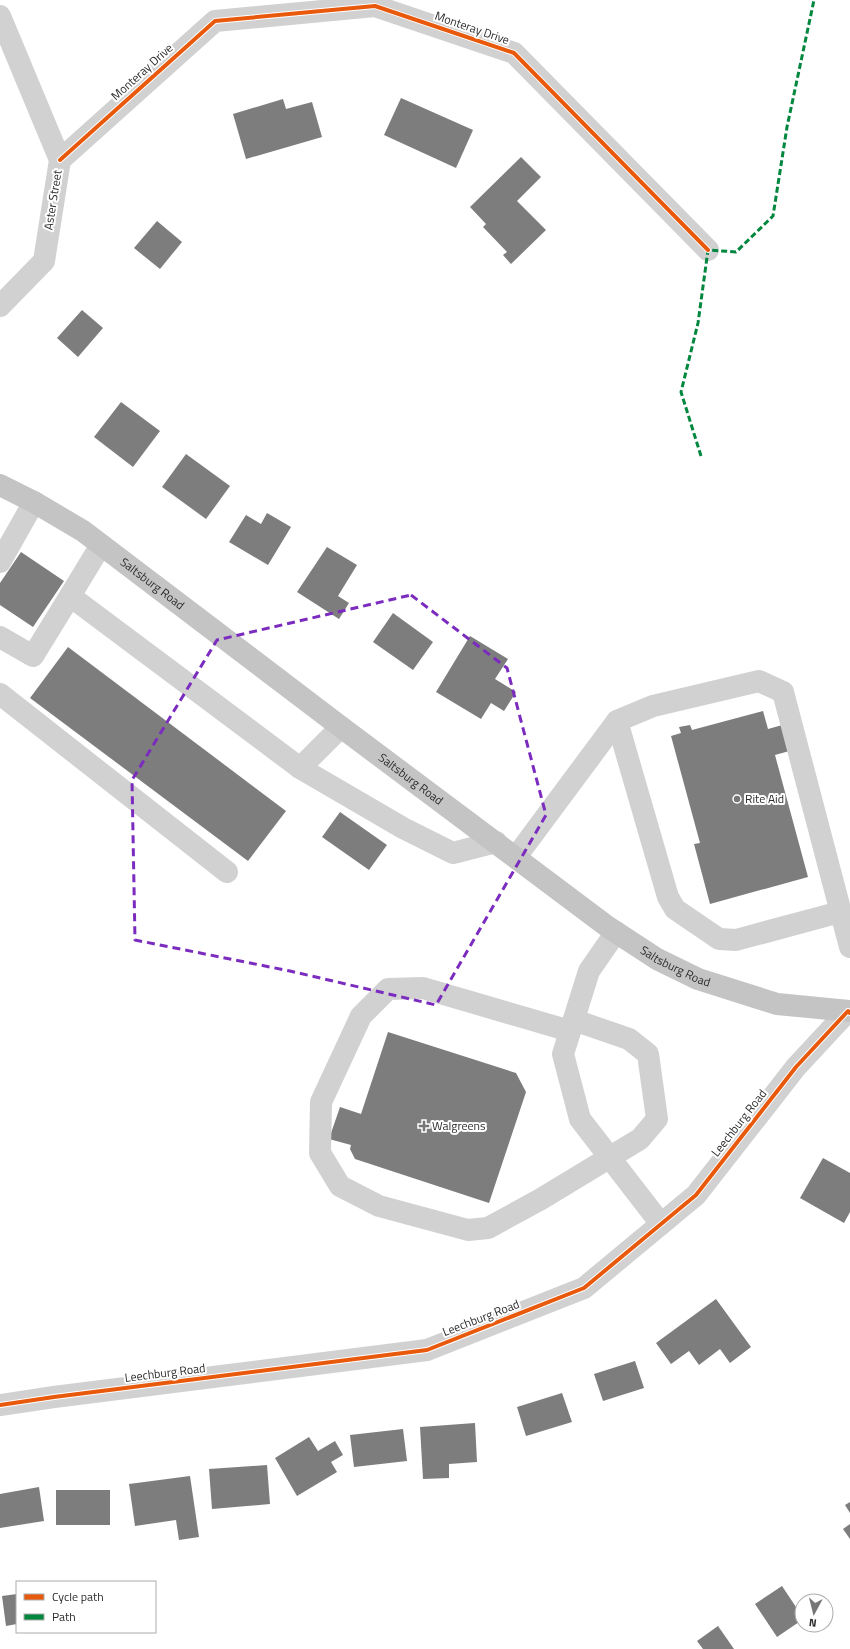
<svg xmlns="http://www.w3.org/2000/svg" width="850" height="1649" font-family="'Titillium Web',sans-serif">
  <style>
    .building { fill: #7d7d7d }
    .lines { fill: none; stroke-linecap: round; stroke-linejoin: round }
    .minor { stroke: #d1d1d1; stroke-width: 22 }
    .major { stroke: #c4c4c4; stroke-width: 22 }
    .quiet { stroke: #00873e; stroke-width: 3; stroke-dasharray: 6 3; stroke-linecap: butt }
    .cycleway-casing { stroke: #fff; stroke-width: 6 }
    .cycleway { stroke: #e8590c; stroke-width: 4 }
    .marked { fill: none; stroke: #7b2cbf; stroke-width: 3; stroke-dasharray: 8 5; stroke-linejoin: round }
    .poi-dot { fill: #767676; stroke: #fff; stroke-width: 1.5 }
    .labels { text-anchor: middle; stroke-width: 4; stroke-linejoin: round; paint-order: stroke }
    .street-label { font-size: 12px; fill: #2c2c2c; stroke: #fff }
    .poi-label { font-size: 12px; fill: #2c2c2c; stroke: #fff; text-anchor: start }
  </style>
  <rect width="100%" height="100%" fill="#fff"/>
  <g class="building">
    <polygon points="401,98 473,130 456,168 384,135"/>
    <polygon points="283,99 286,109 312,102 322,137 246,159 233,114"/>
    <polygon points="521,157 541,177 517,201 546,230 511,264 503,255 507,252 483,227 486,224 470,207"/>
    <polygon points="157,221 182,242 160,269 134,248"/>
    <polygon points="82,310 103,328 78,357 57,338"/>
    <polygon points="121,402 160,431 133,467 94,437"/>
    <polygon points="186,454 230,486 206,519 162,487"/>
    <polygon points="267,513 291,527 268,565 229,542 246,515 261,524"/>
    <polygon points="327,547 357,565 338,596 349,603 339,619 297,592"/>
    <polygon points="21,552 64,581 33,627 0,605 0,583"/>
    <polygon points="393,613 433,642 413,670 373,642"/>
    <polygon points="470,636 508,659 495,679 516,692 504,711 491,703 481,719 436,692"/>
    <polygon points="68,647 286,811 248,861 30,698"/>
    <polygon points="763,711 768,729 786,724 793,750 775,755 808,877 710,904 694,844 700,843 671,736 681,733 679,727 690,725 692,730"/>
    <polygon points="340,812 387,845 369,870 322,837"/>
    <polygon points="388,1032 516,1073 526,1092 489,1203 355,1159 350,1149 351,1145 329,1139 340,1107 361,1114"/>
    <polygon points="823,1158 850,1173 850,1212 844,1223 800,1198"/>
    <polygon points="716,1299 751,1347 730,1363 720,1349 699,1365 689,1351 671,1364 656,1343"/>
    <polygon points="635,1361 644,1388 603,1401 594,1374"/>
    <polygon points="562,1393 572,1422 526,1436 517,1407"/>
    <polygon points="475,1423 477,1462 449,1464 449,1478 423,1479 420,1427"/>
    <polygon points="403,1429 407,1461 354,1467 350,1435"/>
    <polygon points="309,1437 318,1451 335,1441 343,1455 331,1462 337,1472 297,1496 275,1458"/>
    <polygon points="267,1465 270,1504 212,1509 209,1469"/>
    <polygon points="190,1476 199,1537 179,1540 176,1520 135,1526 129,1484"/>
    <polygon points="39,1487 44,1521 0,1528 0,1494"/>
    <rect x="56" y="1490" width="54" height="35"/>
    <polygon points="850,1502 850,1513 845,1505"/>
    <polygon points="850,1524 850,1539 843,1529"/>
    <polygon points="782,1586 802,1616 802,1620 777,1637 755,1604"/>
    <polygon points="17,1594 17,1624 6,1626 2,1596"/>
    <polygon points="718,1626 734,1649 703,1649 697,1641"/>
  </g>
  <g class="lines">
    <g class="minor">
      <polyline points="0,16 60,160 44,261 0,306"/>
      <polyline points="60,160 215,21 375,6 514,53 708,250"/>
      <polyline points="101,545 70,596 300,768 341,727"/>
      <polyline points="0,562 34,502"/>
      <polyline points="0,637 33,656 70,596"/>
      <polyline points="0,694 227,872"/>
      <polyline points="617,721 668,897 675,909 719,939 736,940 840,912"/>
      <polyline points="300,768 403,828 453,853 496,842"/>
      <polyline points="516,857 617,721 653,706 759,681 783,692 850,947"/>
      <polyline points="616,932 589,971 563,1054 580,1119 661,1224"/>
      <polyline points="570,1031 423,988 388,989 361,1016 321,1102 320,1153 340,1186 379,1206 468,1230 488,1228 541,1199 640,1139 657,1119 648,1054 629,1039 574,1020"/>
      <polyline points="0,1405 54,1397 427,1350 584,1288 696,1195 796,1067 848,1011 850,1013"/>
    </g>
    <path class="major" id="s1" d="M0 485 34 502 83 531 341 727 608 927 657 959 698 979 777 1004 850 1011"/>
    <polyline class="quiet" points="701,456 681,392 698,323 708,250 736,252 773,216 787,127 814,0"/>
    <g class="cycleway-casing">
      <g id="cycleway">
        <polyline points="60,160 215,21 375,6 514,53 708,250"/>
        <polyline points="0,1405 54,1397 427,1350 584,1288 696,1195 796,1067 848,1011 850,1013"/>
      </g>
    </g>
    <use href="#cycleway" class="cycleway"/>
  </g>
  <path class="marked" d="M411 595 507 668 546 815 436 1005 290 971 135 940 132 780 217 640Z"/>
  <g class="poi-dot">
    <circle cx="737" cy="799" r="4"/>
    <path d="M422 1120h4v4h4v4h-4v4h-4v-4h-4v-4h4z"/>
  </g>
  <g class="labels">
    <g class="street-label">
      <text transform="translate(472 28) rotate(19)" y="4">Monteray Drive</text>
      <text transform="translate(142 72) rotate(-42)" y="4">Monteray Drive</text>
      <text transform="translate(53 200) rotate(-81)" y="4">Aster Street</text>
      <text dy="4" stroke="none"><textPath href="#s1" startOffset="182">Saltsburg Road</textPath></text>
      <text dy="4" stroke="none"><textPath href="#s1" startOffset="506">Saltsburg Road</textPath></text>
      <text dy="4" stroke="none"><textPath href="#s1" startOffset="831">Saltsburg Road</textPath></text>
      <text transform="translate(739 1123) rotate(-52)" y="4">Leechburg Road</text>
      <text transform="translate(481 1318) rotate(-21)" y="4">Leechburg Road</text>
      <text transform="translate(165 1373) rotate(-7)" y="4">Leechburg Road</text>
    </g>
    <g class="poi-label">
      <text x="745" y="803">Rite Aid</text>
      <text x="432" y="1130">Walgreens</text>
    </g>
  </g>
  <rect x="16" y="1581" width="140" height="52" fill="#ffffff" stroke="#ababab"/>
  <rect x="24" y="1594" width="20" height="6" fill="#e8590c" stroke="#ababab"/>
  <text x="52" y="1601" font-size="12" fill="#2c2c2c">Cycle path</text>
  <rect x="24" y="1614" width="20" height="6" fill="#00873e" stroke="#ababab"/>
  <text x="52" y="1621" font-size="12" fill="#2c2c2c">Path</text>
  <g transform="translate(814 1613) rotate(187)"><circle r="19" fill="#ffffff" stroke="#ababab"/>
  <path d="M0-3L7 15L0 10L-7 15Z" fill="#767676"/>
  <text y="-6" font-size="11" font-weight="bold" text-anchor="middle" fill="#2c2c2c">N</text>
  </g>
</svg>
